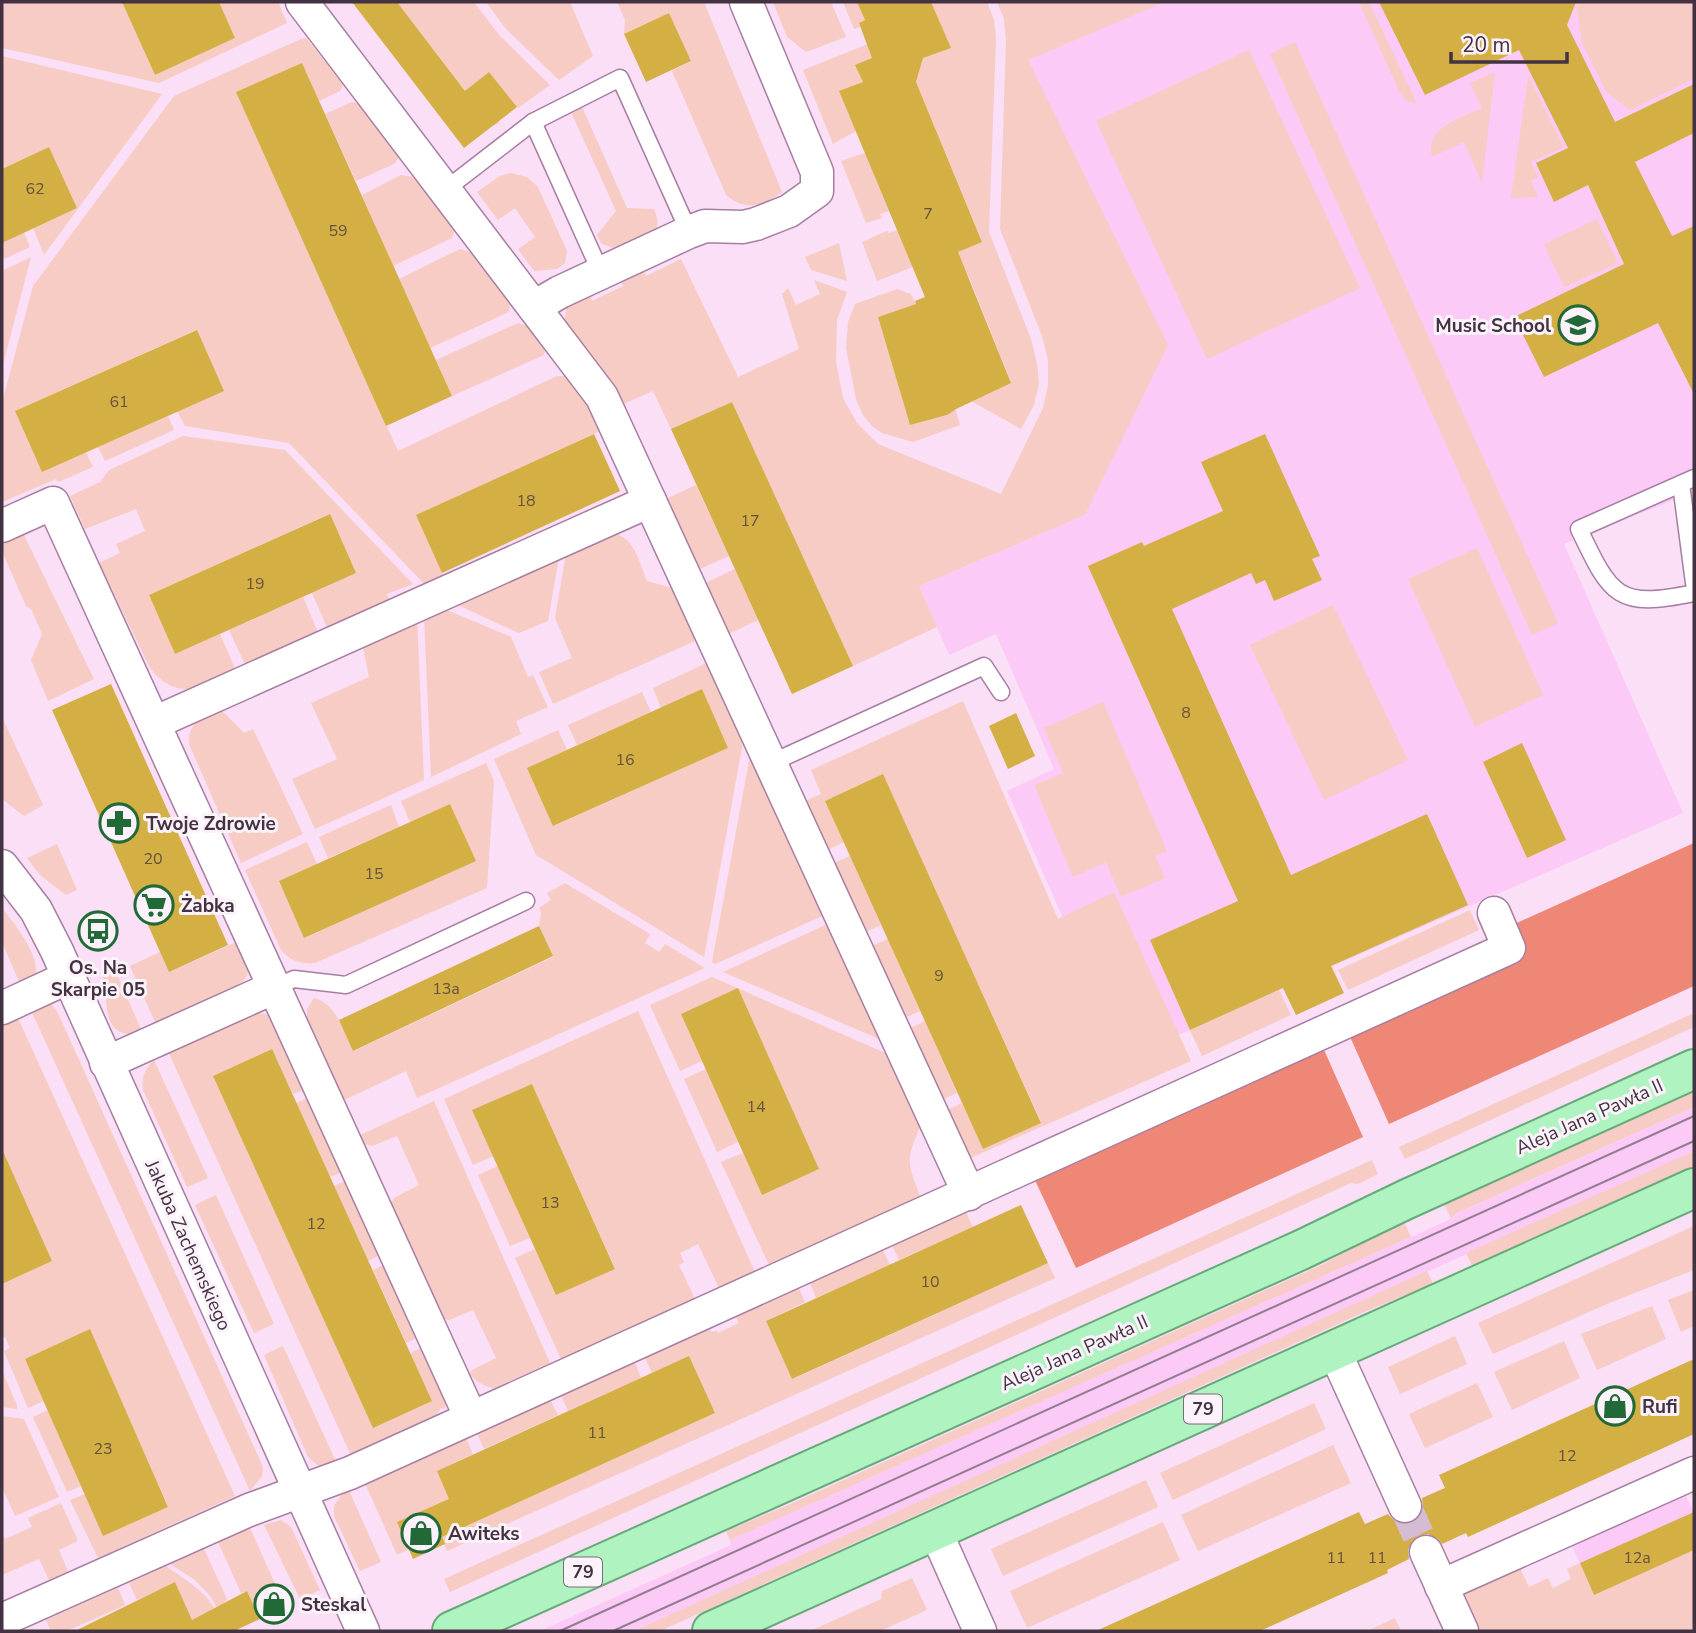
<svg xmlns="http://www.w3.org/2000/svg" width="1696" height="1633" font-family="'Nunito Sans',sans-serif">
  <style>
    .built { fill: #fccaf6 }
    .green { fill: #f6ccc4 }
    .forest { fill: #ee8776 }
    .building { fill: #d3af44 }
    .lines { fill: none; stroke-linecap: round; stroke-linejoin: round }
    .street-tunnel { stroke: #d5bcd2; stroke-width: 32; stroke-dasharray: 32 16; stroke-linecap: butt }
    .lane-casing { stroke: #a77ea2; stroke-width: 19 }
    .street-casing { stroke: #a77ea2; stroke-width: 35 }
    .primary-casing { stroke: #67aa79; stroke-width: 42 }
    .lane { stroke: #fff; stroke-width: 16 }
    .street { stroke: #fff; stroke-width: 32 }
    .primary { stroke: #aff3c1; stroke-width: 38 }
    .tram { stroke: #937d90; stroke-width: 2 }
    .labels { text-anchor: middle; stroke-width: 6; stroke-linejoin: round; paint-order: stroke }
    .number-label { font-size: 16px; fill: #675142 }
    .shield { fill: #fcf2fa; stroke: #7a6c78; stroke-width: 2 }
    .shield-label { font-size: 18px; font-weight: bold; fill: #433241 }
    .poi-label { font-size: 19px; font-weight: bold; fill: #433241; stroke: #fcf2fa; text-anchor: start }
    .street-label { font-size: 19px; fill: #433241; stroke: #fcf2fa }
  </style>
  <rect width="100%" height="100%" fill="#fadff6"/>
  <g class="built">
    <polygon points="1004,2 1694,2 1694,492 1564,544 1683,813 1332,966 1344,993 1296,1015 1283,988 1125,1059 1007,791 1054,769 996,634 949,655 919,586 1085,515 1028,60"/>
    <polygon points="1694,1107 1694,1151 634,1631 540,1631 731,1545 730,1540 1411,1237 1455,1217 1454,1215"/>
    <polygon points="1682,1488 1694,1513 1694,1550 1594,1595 1569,1539"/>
  </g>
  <g class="green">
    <polygon points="2,2 122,2 155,75 235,38 219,2 278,2 287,23 159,83 2,48"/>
    <polygon points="397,2 474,2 500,36 550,85 518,108 489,72 472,86 500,123 492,126"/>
    <polygon points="486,2 570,2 593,56 559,80 506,29"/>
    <path d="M617 2H704L782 192C763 206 746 212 726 195L672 71 691 61 669 13 624 34 625 20Z"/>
    <polygon points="773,2 831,2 846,37 806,52 787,37"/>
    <polygon points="843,2 857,2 865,20 859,23 860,27 854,29"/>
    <polygon points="931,2 987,2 994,20 996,38 989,232 1031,339 1037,363 1039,384 1034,405 1021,429 971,401 1011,382 969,277 954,254 982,241 916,82 923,58 950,48"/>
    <polygon points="997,2 1165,2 1028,60 1168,345 1085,515 919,586 937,627 853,666 732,402 671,429 653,391 621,405 563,328 568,303 589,293 592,301 623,286 620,278 642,268 646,276 681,259 738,377 799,349 782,294 788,288 796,305 820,294 814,280 847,292 837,320 836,362 843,398 857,423 878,444 1001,494 1043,408 1048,385 1048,360 1042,336 1000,229 1006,40 1004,19"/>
    <polygon points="1359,2 1369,2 1417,104 1407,101 1400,93"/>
    <polygon points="1576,2 1694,2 1694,79 1630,110 1607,93 1582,43"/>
    <polygon points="306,38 343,85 340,91 319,101 302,63 237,92 398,451 557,376 566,376 589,405 602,430 417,515 447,585 432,592 289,443 185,426 177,411 196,330 15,411 42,471 86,452 93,467 58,482 56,479 2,502 2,403 33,286 174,96 301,39"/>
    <polygon points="1295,42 1558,623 1532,635 1270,54"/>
    <polygon points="868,44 873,58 856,65 863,82 840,92 856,131 833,144 803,70"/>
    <polygon points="1249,50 1360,288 1207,359 1096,121"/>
    <polygon points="2,56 162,94 44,255 33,228 77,208 49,147 2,169"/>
    <path d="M1495 72 1482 183 1464 142 1432 157C1425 127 1461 118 1482 108L1470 83Z"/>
    <polygon points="1528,76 1564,147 1531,162 1538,177 1531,181 1538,197 1511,198"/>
    <polygon points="352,102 359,104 399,157 394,164 356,181 325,114"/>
    <path d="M582 107 627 208 654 209C667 239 642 241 620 251L601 243 597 235 616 211 572 114Z"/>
    <polygon points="865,153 889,211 880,214 882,218 866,223 841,161"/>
    <polygon points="511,173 527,177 538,187 567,251 565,263 557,269 534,271 518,249 535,237 515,208 498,220 477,192 500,176"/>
    <polygon points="401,175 413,177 455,230 452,238 393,266 362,195"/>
    <polygon points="1597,219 1618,263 1564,287 1544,244"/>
    <polygon points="897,230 913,267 877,281 862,242 887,231 889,233"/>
    <polygon points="24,232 30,247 2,260 2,243"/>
    <polygon points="839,243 847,281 811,270 805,257"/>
    <polygon points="460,249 470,252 510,302 509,312 430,348 399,279"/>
    <polygon points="31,257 2,368 2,271"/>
    <polygon points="897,289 911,294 916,304 878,317 910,425 947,415 954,409 954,405 960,425 913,442 882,433 872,426 863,415 856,399 846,348 848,322 855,304"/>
    <polygon points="518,323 529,327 545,347 544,355 452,396 436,360"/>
    <polygon points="168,416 174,430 105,461 98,447"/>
    <path d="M183 436 285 450 413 584 387 594 391 605 329 632 312 593 356 573 329 514 149 595 175 654 220 634 237 673C204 688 176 702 150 668L99 563 120 553 116 544 145 531 136 509 85 529 70 496 100 482 109 470Z"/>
    <polygon points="696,485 729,556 693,572 661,501"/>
    <polygon points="22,531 94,679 48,701 31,660 42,634 31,609 26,606 2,551 2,540"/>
    <path d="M610 534C633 532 640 564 647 581L680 590 702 638 553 704 539 672 572 658 555 618 566 554Z"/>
    <polygon points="1477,548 1543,695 1475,727 1408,579"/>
    <polygon points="559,557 548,621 519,633 453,603"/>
    <polygon points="735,569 758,620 724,636 701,585"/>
    <polygon points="303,597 320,637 247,669 229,630"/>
    <polygon points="1333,605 1408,760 1324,800 1250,645"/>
    <polygon points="442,608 511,637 528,677 533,675 548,707 516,721 521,734 431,777 424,615"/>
    <polygon points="417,617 424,780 315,829 292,779 337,759 311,703 369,677 362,642"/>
    <polygon points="711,661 745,731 704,957 536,855 494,759 558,730 567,750 528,768 554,826 728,748 661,708 653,688"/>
    <polygon points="642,692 651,712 577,745 568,725"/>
    <polygon points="963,701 1058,919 1114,892 1191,1061 966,1160 943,1112 962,1103 983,1149 1041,1122 883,775 825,801 844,842 823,852 801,803 821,794 811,770"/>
    <polygon points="1103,702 1167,851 1155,856 1165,878 1121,897 1106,862 1073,877 1034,785 1063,773 1044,728"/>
    <path d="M219 708 244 733 253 729 303 834 241 863 189 744C188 723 202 716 219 708Z"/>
    <polygon points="2,717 43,805 24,816 2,799"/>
    <polygon points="752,745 827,914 715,964 712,962"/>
    <path d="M486 763 494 781 487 888 315 963C301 964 290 961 281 950L245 870 307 842 317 864 279 882 305 938 475 861 450 804 410 822 401 801Z"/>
    <polygon points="391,805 399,827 328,858 319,837"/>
    <polygon points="57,844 77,890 66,895 40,875 27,858"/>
    <polygon points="850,856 881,925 861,934 829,865"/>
    <path d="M565 883 650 934 645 943 659 952 665 944 705 968 417 1098 406 1071 342 1101 307 1023V1009L314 998C336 1003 344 1033 354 1051L553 957 539 926 541 912 539 908 551 900 547 893Z"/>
    <path d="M2 908C14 923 41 957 35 976L21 986 2 942Z"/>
    <polygon points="1470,910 1479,930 1348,990 1338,970"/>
    <polygon points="832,922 886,1042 723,972"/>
    <polygon points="888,939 920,1011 900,1020 867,948"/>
    <path d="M239 941 249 970C243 994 187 1011 165 1021L155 1022 130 966 160 952 169 972Z"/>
    <path d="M115 970 143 1034C96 1040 111 998 102 975Z"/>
    <path d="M712 977 892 1056 922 1122C907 1160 905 1157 920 1196L919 1199 769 1265 721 1162 743 1153 762 1194 819 1169 738 989 681 1014 702 1061 680 1071 650 1005Z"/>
    <polygon points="1279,990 1291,1015 1202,1056 1190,1030"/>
    <polygon points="43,1003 52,1005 57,1011 263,1467 262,1476 250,1491 30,1008"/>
    <polygon points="638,1011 755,1272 719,1288 698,1244 680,1253 684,1262 679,1265 695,1299 561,1359 515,1258 535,1249 615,1268 532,1084 473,1110 494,1156 473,1165 444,1099"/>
    <polygon points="256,1012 273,1016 312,1086 293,1094 271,1049 213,1076 373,1427 432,1401 410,1353 428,1345 446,1401 445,1409 441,1408 433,1420 353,1460 167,1049"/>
    <polygon points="1694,1013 1694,1027 1405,1159 1399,1147"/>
    <polygon points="18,1018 235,1496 98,1558 70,1500 85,1494 168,1506 90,1330 25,1359 44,1401 28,1408 4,1351 10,1348 5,1337 2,1338 2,1284 52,1261 2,1149 2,1026"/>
    <polygon points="925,1021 957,1093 937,1102 905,1031"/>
    <path d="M154 1060 208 1178 187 1187 143 1090C141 1077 145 1069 154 1060Z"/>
    <polygon points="706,1069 738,1142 717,1152 684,1079"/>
    <polygon points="1694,1091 1694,1107 1455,1214 1451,1219 1444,1204"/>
    <polygon points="315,1095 349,1169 330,1177 296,1103"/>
    <path d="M434 1101 550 1363 500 1385V1388C487 1389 478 1383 470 1374L472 1370 496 1358 473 1310 449 1320 440 1317 390 1205 394 1198 419 1185 397 1136 372 1146 362 1143 358 1136Z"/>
    <polygon points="1694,1151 1694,1166 1473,1267 1466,1253"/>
    <polygon points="1372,1160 1378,1174 1358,1184 1351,1183 450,1592 444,1579"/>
    <polygon points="498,1166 530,1238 510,1246 478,1175"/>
    <polygon points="353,1178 386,1252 368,1261 334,1186"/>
    <polygon points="216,1195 274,1324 254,1333 195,1205"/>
    <polygon points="965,1210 973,1227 899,1260 891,1243"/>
    <polygon points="1404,1222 1411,1237 730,1540 726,1531 786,1506 1315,1268"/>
    <polygon points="1694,1226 1694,1270 1614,1301 1493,1354 1478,1323"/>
    <polygon points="881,1247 890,1265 816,1298 809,1280"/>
    <polygon points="390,1262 423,1335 406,1343 373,1270"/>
    <polygon points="1048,1263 1055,1278 447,1551 429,1509 409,1549 397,1555 364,1481 465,1436 473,1454 437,1471 462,1527 715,1413 689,1357 652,1373 644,1356 707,1327 712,1332 717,1331 718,1333 739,1323 735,1315 798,1286 805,1302 766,1321 793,1379"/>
    <polygon points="1427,1271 1433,1284 1371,1309 660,1631 634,1631"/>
    <polygon points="1694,1290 1694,1326 1681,1332 1668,1300"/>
    <polygon points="1652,1306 1666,1339 1597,1370 1581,1334"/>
    <polygon points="1455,1336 1467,1364 1400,1394 1388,1367"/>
    <polygon points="1564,1341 1580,1378 1512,1410 1494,1372"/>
    <polygon points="283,1346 338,1466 320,1467 308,1457 264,1355"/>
    <polygon points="634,1360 641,1378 568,1411 560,1393"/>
    <polygon points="2,1371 17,1405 17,1409 2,1407"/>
    <polygon points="1477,1383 1493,1417 1425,1448 1409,1414"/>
    <polygon points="549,1398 558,1415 484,1449 476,1431"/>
    <polygon points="1314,1403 1326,1429 1173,1500 1160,1473"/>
    <polygon points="48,1410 81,1486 67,1492 33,1417"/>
    <polygon points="2,1416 24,1419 59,1497 15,1516 2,1487"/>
    <polygon points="1333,1445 1351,1483 1198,1551 1181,1515"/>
    <polygon points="1146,1480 1158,1507 1003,1576 991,1549"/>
    <polygon points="347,1486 381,1562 360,1571 334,1516 334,1506"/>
    <polygon points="61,1503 78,1541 59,1550 68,1571 49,1580 39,1559 2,1575 2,1534 5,1539 32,1527 28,1518"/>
    <polygon points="281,1520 291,1527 320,1590 300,1599 264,1525"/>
    <polygon points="1163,1522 1180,1560 1027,1628 1010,1591"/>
    <polygon points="250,1528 276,1586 258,1595 267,1616 260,1619 247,1591 241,1593 218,1542"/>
    <polygon points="204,1549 227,1599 224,1602 237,1630 229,1631 211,1597 195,1580 170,1564"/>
    <polygon points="1694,1550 1694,1631 1473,1631 1456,1593 1519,1566 1529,1587 1548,1578 1553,1588 1571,1579 1567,1569 1580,1563 1594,1595"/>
    <path d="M166 1566C197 1588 211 1594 226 1631H197L175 1583 137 1600 129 1583Z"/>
    <polygon points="912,1578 927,1610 880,1631 810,1631 881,1599 882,1591"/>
    <polygon points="118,1588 125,1605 67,1631 51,1631 46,1620"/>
    <polygon points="1395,1618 1401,1631 1367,1631"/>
  </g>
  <g class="forest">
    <polygon points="1694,843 1694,986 1389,1124 1347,1030 1521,952 1510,926"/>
    <polygon points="1320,1041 1363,1137 1076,1268 1033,1176"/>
  </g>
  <g class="building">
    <polygon points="122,2 219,2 235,38 155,75"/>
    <polygon points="352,2 397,2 465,91 489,72 517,107 464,148"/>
    <polygon points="857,2 931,2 951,48 923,58 916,82 982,242 958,252 1011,383 956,409 947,415 910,425 878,317 916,304 915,301 925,297 839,91 863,82 855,65 872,58 859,23 865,20"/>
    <polygon points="1379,2 1576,2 1567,25 1615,122 1694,84 1694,133 1635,162 1672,236 1694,226 1694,394 1658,323 1544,377 1514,317 1624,264 1588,185 1554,202 1536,163 1568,148 1519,50 1425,95"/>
    <polygon points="669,13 691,61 646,82 624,34"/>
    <polygon points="302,63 452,396 386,426 236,92"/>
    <polygon points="49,147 77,208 2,243 2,169"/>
    <polygon points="197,330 224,391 42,472 15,411"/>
    <polygon points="732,402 853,666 792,694 671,429"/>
    <polygon points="594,434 620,491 442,573 416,515"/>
    <polygon points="1265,434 1320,556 1312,559 1322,580 1274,601 1265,580 1256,584 1251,573 1172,609 1291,875 1427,814 1468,905 1331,966 1344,993 1296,1015 1283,988 1190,1030 1150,940 1238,901 1088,566 1142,542 1144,546 1223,511 1201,462"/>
    <polygon points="330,514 356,573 175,654 149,595"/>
    <polygon points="111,684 228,945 169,972 52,710"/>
    <polygon points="702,689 728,748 553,826 527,768"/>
    <polygon points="1016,713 1035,756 1008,769 989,726"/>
    <polygon points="1522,743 1566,840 1527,858 1483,762"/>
    <polygon points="883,774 1041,1123 983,1149 825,801"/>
    <polygon points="450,804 476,861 304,938 279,881"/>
    <polygon points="539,926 553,956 353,1051 339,1020"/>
    <polygon points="738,988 819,1169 762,1195 681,1014"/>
    <polygon points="272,1049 432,1401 373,1428 213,1076"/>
    <polygon points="532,1084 615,1269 556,1295 472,1110"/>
    <polygon points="2,1149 52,1261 2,1284"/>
    <polygon points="1021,1205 1048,1263 792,1379 766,1321"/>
    <polygon points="90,1329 168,1507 103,1536 25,1359"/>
    <polygon points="689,1356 715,1413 442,1537 445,1544 413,1559 397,1522 449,1499 437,1471"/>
    <polygon points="1694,1359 1694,1434 1468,1537 1466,1533 1442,1544 1437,1538 1428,1534 1418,1536 1412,1541 1408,1550 1409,1559 1387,1570 1388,1573 1260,1631 1096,1631 1359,1512 1365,1524 1388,1514 1394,1520 1403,1524 1413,1522 1420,1516 1423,1508 1422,1498 1445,1488 1439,1475"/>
    <polygon points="1694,1512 1694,1550 1594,1595 1580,1563"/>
    <polygon points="175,1582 192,1620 247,1591 260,1619 234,1631 75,1631"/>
  </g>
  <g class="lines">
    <polyline class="street-tunnel" points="1405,1506 1426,1552"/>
    <g class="lane-casing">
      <g id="lane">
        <polyline points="533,122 601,273"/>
        <polyline points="445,190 533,122 620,78 689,232"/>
        <path d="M1694 478 1579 529C1611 596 1617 609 1694 593"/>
        <polyline points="1681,484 1694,583"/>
        <polyline points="771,763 984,666 1001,692"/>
        <polyline points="273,988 294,979 346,985 526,901"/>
      </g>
    </g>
    <g class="street-casing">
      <g id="street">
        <polyline points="302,2 602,397 969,1194"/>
        <polyline points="534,307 560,292 689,232 705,226 743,227 756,224 789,211 817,191 817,172 746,2"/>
        <polyline points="2,526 53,503 471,1418"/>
        <polyline points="154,723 650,501"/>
        <polyline points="2,866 36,910 57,951 363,1631"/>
        <polyline points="2,1008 69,977"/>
        <polyline points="106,1063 273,988"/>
        <polyline points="1334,1350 1405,1506"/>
        <polyline points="935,1530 980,1631"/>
        <polyline points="1426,1552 1462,1631"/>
        <polyline points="1441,1586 1694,1473"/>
        <polyline points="2,1620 249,1510 350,1473 1509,948 1494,913"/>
      </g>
    </g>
    <g class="primary-casing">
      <g id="primary">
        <polyline points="452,1631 1301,1250 1407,1199 1694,1069"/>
        <polyline points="712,1631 1694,1188"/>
      </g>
    </g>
    <use href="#lane" class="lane"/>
    <use href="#street" class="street"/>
    <use href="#primary" class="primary"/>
    <g class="tram">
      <polyline points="560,1631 1694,1116"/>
      <polyline points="613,1631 1694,1141"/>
    </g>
  </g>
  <defs>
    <g id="school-ring" transform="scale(2.0125)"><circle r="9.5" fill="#fcf2fa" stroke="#216a38" stroke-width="1.5"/><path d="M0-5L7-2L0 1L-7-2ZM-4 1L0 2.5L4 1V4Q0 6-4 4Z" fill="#216a38"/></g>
    <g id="pharmacy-ring" transform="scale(2.0125)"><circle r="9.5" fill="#fcf2fa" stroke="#216a38" stroke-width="1.5"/><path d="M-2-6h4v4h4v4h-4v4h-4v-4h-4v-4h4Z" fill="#216a38"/></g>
    <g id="supermarket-ring" transform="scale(2.0125)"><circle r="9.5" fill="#fcf2fa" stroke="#216a38" stroke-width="1.5"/><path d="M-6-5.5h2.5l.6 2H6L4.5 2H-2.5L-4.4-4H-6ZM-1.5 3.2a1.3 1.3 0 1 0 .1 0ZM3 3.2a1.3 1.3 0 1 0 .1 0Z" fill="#216a38"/></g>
    <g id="bus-ring" transform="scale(2.0125)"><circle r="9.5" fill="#fcf2fa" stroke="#216a38" stroke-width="1.5"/><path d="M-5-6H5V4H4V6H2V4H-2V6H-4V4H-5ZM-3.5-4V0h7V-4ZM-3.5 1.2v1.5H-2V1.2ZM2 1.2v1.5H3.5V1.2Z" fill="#216a38"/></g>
    <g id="shop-ring" transform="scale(2.0125)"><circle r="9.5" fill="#fcf2fa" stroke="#216a38" stroke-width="1.5"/><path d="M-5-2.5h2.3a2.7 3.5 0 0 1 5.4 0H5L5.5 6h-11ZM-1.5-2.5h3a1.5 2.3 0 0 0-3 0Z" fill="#216a38"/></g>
  </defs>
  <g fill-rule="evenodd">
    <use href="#school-ring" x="1578" y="325"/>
    <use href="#pharmacy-ring" x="119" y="823"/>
    <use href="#supermarket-ring" x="154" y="905"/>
    <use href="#bus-ring" x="98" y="931"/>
    <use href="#shop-ring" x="1615" y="1406"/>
    <use href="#shop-ring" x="421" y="1533"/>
    <use href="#shop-ring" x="274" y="1604"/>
  </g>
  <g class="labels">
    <g class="number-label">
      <text x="35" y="194">62</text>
      <text x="928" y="219">7</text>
      <text x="338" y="236">59</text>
      <text x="119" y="407">61</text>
      <text x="526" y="506">18</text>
      <text x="750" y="526">17</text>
      <text x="255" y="589">19</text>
      <text x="1186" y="718">8</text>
      <text x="625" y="765">16</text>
      <text x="153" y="864">20</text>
      <text x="374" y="879">15</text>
      <text x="939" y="981">9</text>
      <text x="446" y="994">13a</text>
      <text x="756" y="1112">14</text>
      <text x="550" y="1208">13</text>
      <text x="316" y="1229">12</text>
      <text x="930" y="1287">10</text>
      <text x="597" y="1438">11</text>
      <text x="103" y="1454">23</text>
      <text x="1567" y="1461">12</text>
      <text x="1336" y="1563">11</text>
      <text x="1377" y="1563">11</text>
      <text x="1637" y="1563">12a</text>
    </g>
    <g class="shield">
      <rect x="1184" y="1394.5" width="38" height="29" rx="5"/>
      <rect x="564" y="1557.5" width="38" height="29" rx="5"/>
    </g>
    <g class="shield-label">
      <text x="1203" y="1415">79</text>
      <text x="583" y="1578">79</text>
    </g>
    <g class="poi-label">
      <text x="1551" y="332" text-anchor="end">Music School</text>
      <text x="146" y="830">Twoje Zdrowie</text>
      <text x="181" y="912">Żabka</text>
      <text x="98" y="974" text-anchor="middle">Os. Na<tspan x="98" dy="22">Skarpie 05</tspan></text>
      <text x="1642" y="1413">Rufi</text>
      <text x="448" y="1540">Awiteks</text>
      <text x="301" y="1611">Steskal</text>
    </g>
    <g class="street-label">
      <text transform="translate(1589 1116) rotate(-24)" y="7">Aleja Jana Pawła II</text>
      <text transform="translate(189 1245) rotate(66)" y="7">Jakuba Zachemskiego</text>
      <text transform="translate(1074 1352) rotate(-24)" y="7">Aleja Jana Pawła II</text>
    </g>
  </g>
  <rect width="1696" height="1633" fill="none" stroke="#433241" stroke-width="7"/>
  <path d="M1451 52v10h116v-10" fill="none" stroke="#433241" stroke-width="3.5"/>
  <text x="1462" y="52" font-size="21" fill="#433241" stroke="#fcf2fa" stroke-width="5" paint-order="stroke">20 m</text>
</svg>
